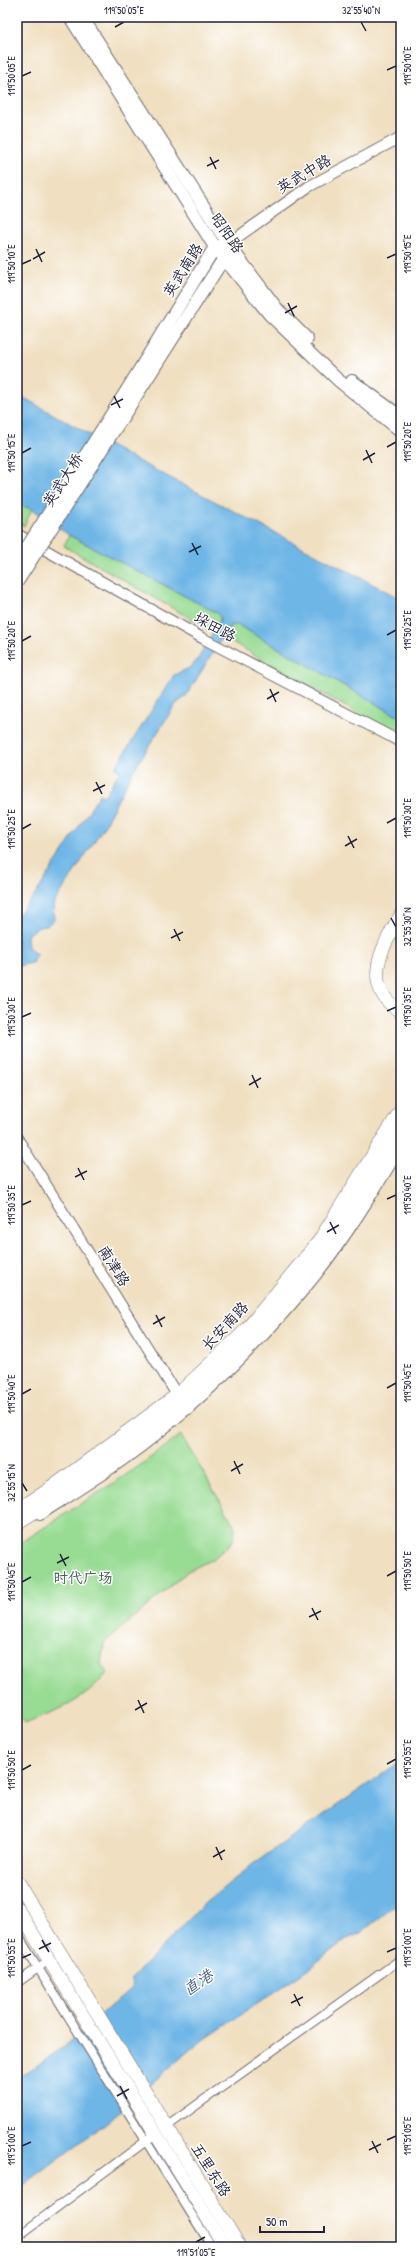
<svg xmlns="http://www.w3.org/2000/svg" width="418" height="2264" font-family="'Patrick Hand','LXGW WenKai TC',sans-serif">
  <style>
    .green { fill: #98db93; stroke: #5d7e67 }
    .water { fill: #6eb6e6; stroke: #486c90 }
    .lines { fill: none; stroke-linecap: round; stroke-linejoin: round }
    .minor-casing { stroke: #6a646a; stroke-width: 10 }
    .tertiary-casing { stroke: #6a646a; stroke-width: 12 }
    .secondary-casing { stroke: #6a646a; stroke-width: 14 }
    .primary-casing { stroke: #6a646a; stroke-width: 14 }
    .minor { stroke: #fff; stroke-width: 8 }
    .tertiary { stroke: #fff; stroke-width: 10 }
    .secondary { stroke: #fff; stroke-width: 12 }
    .primary { stroke: #fff; stroke-width: 13 }
    .secondary-bridge-casing { stroke: #6a646a; stroke-width: 14; stroke-linecap: butt }
    .secondary-bridge { stroke: #fff; stroke-width: 12 }
    .ticks { fill: none; stroke: #22223b; stroke-width: 1.5 }
    .labels { text-anchor: middle; stroke-width: 3; stroke-linejoin: round; paint-order: stroke }
    .street-label { font-size: 15px; fill: #22223b; stroke: #fff }
    .park-label { font-size: 15px; fill: #455a55; stroke: #fff }
    .water-label { font-size: 16px; font-style: italic; fill: #405d7f; stroke: #fff }
    .neatline { fill: none; stroke: #22223b; stroke-width: 1.5 }
    .ticks-label { font-size: 10px; text-anchor: middle; fill: #22223b }
  </style>
  <rect width="100%" height="100%" fill="#fff"/>
  <filter id="ink" filterUnits="userSpaceOnUse"><feTurbulence type="fractalNoise" baseFrequency=".025" numOctaves="2"/><feDisplacementMap in="SourceGraphic" scale="8" xChannelSelector="R" yChannelSelector="G"/><feConvolveMatrix kernelMatrix="1 2 1 2 8 2 1 2 1" color-interpolation-filters="sRGB"/></filter>
  <filter id="wash" filterUnits="userSpaceOnUse"><feTurbulence type="fractalNoise" baseFrequency=".012" numOctaves="4" result="noise"/><feDisplacementMap in="SourceGraphic" scale="16" xChannelSelector="R" yChannelSelector="G"/><feGaussianBlur stdDeviation="0.9" result="paint"/><feColorMatrix in="noise" values="0 0 0 0 0 0 0 0 0 0 0 0 0 0 0 0 0 1.4 0 .05"/><feComposite in="paint" operator="in"/></filter>
  <g filter="url(#wash)">
    <rect width="100%" height="100%" fill="#f0dfc0"/>
    <g class="green">
      <polygon points="17,504 32,509 24,526 17,522"/>
      <polygon points="69,535 217,613 220,614 220,621 214,632 64,546"/>
      <polygon points="233,624 238,625 401,718 401,738 223,637"/>
      <path d="M181 1435 229 1516 235 1528 233 1541 213 1559 188 1571 104 1643 101 1664 107 1673C83 1703 59 1709 25 1723L17 1711V1545L135 1469Z"/>
    </g>
    <g class="water">
      <polygon points="17,394 119,451 401,599 401,718 238,625 230,625 186,696 175,705 132,773 103,828 53,905 54,919 47,926 39,927 27,935 28,947 37,955 32,963 17,966 17,916 35,895 100,794 104,796 120,771 115,768 174,675 191,667 198,659 221,618 217,613 69,535 32,509 17,504"/>
      <polygon points="401,1761 401,1901 359,1934 345,1940 303,1973 192,2048 106,2123 17,2190 17,2079 64,2047 131,1988 132,1978 205,1903 253,1864"/>
    </g>
  </g>
  <g filter="url(#ink)">
    <g class="lines">
      <g class="minor-casing">
        <g id="minor">
          <path d="M40 1516C82 1489 126 1462 164 1430 216 1388 263 1340 306 1289 342 1246 372 1197 401 1149"/>
          <polyline points="17,1934 212,2247"/>
          <polyline points="17,1983 42,1965"/>
          <polyline points="166,2127 401,1959"/>
          <polyline points="17,2237 150,2138"/>
        </g>
      </g>
      <g class="tertiary-casing">
        <g id="tertiary">
          <polyline points="228,244 308,187 401,137"/>
          <polyline points="17,534 204,639 401,742"/>
          <polyline points="17,1138 177,1395 189,1409"/>
        </g>
      </g>
      <g class="secondary-casing">
        <g id="secondary">
          <polyline points="70,17 215,247 270,315 338,380 401,431"/>
          <polyline points="82,17 228,244 278,310 307,339"/>
          <polyline points="352,381 401,417"/>
          <polyline points="127,390 215,247 228,244 224,258 136,396"/>
        </g>
      </g>
      <g class="primary-casing">
        <g id="primary">
          <path d="M401 915C381 947 360 987 401 1012"/>
          <polyline points="17,1510 47,1491 177,1395 246,1330 319,1241 401,1110"/>
          <path d="M17 1523C139 1447 241 1363 326 1247 354 1210 377 1169 401 1130"/>
          <polyline points="17,1882 240,2247"/>
          <polyline points="17,1908 225,2247"/>
        </g>
      </g>
      <use href="#minor" class="minor"/>
      <use href="#tertiary" class="tertiary"/>
      <use href="#secondary" class="secondary"/>
      <use href="#primary" class="primary"/>
      <g class="secondary-bridge-casing">
        <g id="secondary-bridge">
          <polyline points="17,563 127,390"/>
          <polyline points="17,582 136,396"/>
        </g>
      </g>
      <use href="#secondary-bridge" class="secondary-bridge"/>
    </g>
  </g>
  <path class="ticks" d="M361 22 366 31M115 27 124 22M387 70 396 66M22 76 31 72M210 157 216 169M207 166 219 160M36 249 42 262M387 258 396 254M33 259 45 252M22 264 31 260M288 303 294 316M285 313 297 306M114 396 120 408M111 405 123 399M387 447 396 442M366 450 372 463M22 453 31 448M363 460 375 453M192 543 198 555M189 552 201 546M387 635 396 630M22 641 31 636M270 689 276 702M267 699 279 692M96 782 102 794M93 791 105 785M387 823 396 818M22 829 31 824M348 836 354 848M345 846 357 839M391 918 396 927M174 929 180 941M171 938 183 932M387 1011 396 1007M22 1017 31 1013M252 1075 258 1088M249 1085 261 1078M78 1168 84 1180M75 1177 87 1171M387 1199 396 1195M22 1205 31 1201M330 1222 336 1234M327 1232 339 1225M156 1315 162 1327M153 1324 165 1317M387 1388 396 1383M22 1394 31 1389M234 1461 240 1474M231 1471 243 1464M22 1483 27 1491M60 1554 66 1566M57 1563 69 1557M387 1576 396 1571M22 1582 31 1577M312 1608 318 1620M309 1617 321 1611M138 1700 144 1713M135 1710 147 1703M387 1764 396 1759M22 1770 31 1765M216 1847 222 1860M213 1857 225 1850M42 1940 49 1952M39 1949 51 1943M387 1952 396 1948M22 1958 31 1954M294 1994 300 2006M291 2003 303 1997M120 2086 127 2099M117 2096 129 2089M387 2140 396 2136M372 2141 378 2153M22 2146 31 2142M369 2150 381 2144M196 2242 205 2237"/>
  <g class="labels">
    <g class="street-label">
      <text transform="translate(304 174) rotate(-31)" y="5">英武中路</text>
      <text transform="translate(227 233) rotate(55)" y="5">昭阳路</text>
      <text transform="translate(183 270) rotate(-58)" y="5">英武南路</text>
      <text transform="translate(63 480) rotate(-57)" y="5">英武大桥</text>
      <text transform="translate(215 627) rotate(28)" y="5">垛田路</text>
      <text transform="translate(114 1266) rotate(58)" y="5">南津路</text>
      <text transform="translate(225 1326) rotate(-47)" y="5">长安南路</text>
      <text transform="translate(211 2170) rotate(58)" y="5">五里东路</text>
    </g>
    <g class="park-label">
      <text x="83" y="1583">时代广场</text>
    </g>
    <g class="water-label">
      <text transform="translate(198 1982) rotate(-34)" y="6">直港</text>
    </g>
  </g>
  <rect width="418" height="2264" fill="none" stroke="#fff" stroke-width="44"/>
  <path d="M260 2226v6h64v-6" fill="none" stroke="#22223b" stroke-width="2"/>
  <text x="266" y="2226" font-size="12" fill="#22223b" stroke="#ffffff" stroke-width="3" paint-order="stroke">50 m</text>
  <rect x="22" y="22" width="374" height="2220" class="neatline"/>
  <g class="ticks-label">
    <text x="124" y="14">119°50'05"E</text>
    <text x="361" y="14">32°55'40"N</text>
    <text transform="translate(407 66) rotate(-90)" y="4">119°50'10"E</text>
    <text transform="translate(11 76) rotate(-90)" y="4">119°50'05"E</text>
    <text transform="translate(407 254) rotate(-90)" y="4">119°50'15"E</text>
    <text transform="translate(11 264) rotate(-90)" y="4">119°50'10"E</text>
    <text transform="translate(407 442) rotate(-90)" y="4">119°50'20"E</text>
    <text transform="translate(11 453) rotate(-90)" y="4">119°50'15"E</text>
    <text transform="translate(407 630) rotate(-90)" y="4">119°50'25"E</text>
    <text transform="translate(11 641) rotate(-90)" y="4">119°50'20"E</text>
    <text transform="translate(407 818) rotate(-90)" y="4">119°50'30"E</text>
    <text transform="translate(11 829) rotate(-90)" y="4">119°50'25"E</text>
    <text transform="translate(407 927) rotate(-90)" y="4">32°55'30"N</text>
    <text transform="translate(407 1007) rotate(-90)" y="4">119°50'35"E</text>
    <text transform="translate(11 1017) rotate(-90)" y="4">119°50'30"E</text>
    <text transform="translate(407 1195) rotate(-90)" y="4">119°50'40"E</text>
    <text transform="translate(11 1205) rotate(-90)" y="4">119°50'35"E</text>
    <text transform="translate(407 1383) rotate(-90)" y="4">119°50'45"E</text>
    <text transform="translate(11 1394) rotate(-90)" y="4">119°50'40"E</text>
    <text transform="translate(11 1483) rotate(-90)" y="4">32°55'15"N</text>
    <text transform="translate(407 1571) rotate(-90)" y="4">119°50'50"E</text>
    <text transform="translate(11 1582) rotate(-90)" y="4">119°50'45"E</text>
    <text transform="translate(407 1759) rotate(-90)" y="4">119°50'55"E</text>
    <text transform="translate(11 1770) rotate(-90)" y="4">119°50'50"E</text>
    <text transform="translate(407 1948) rotate(-90)" y="4">119°51'00"E</text>
    <text transform="translate(11 1958) rotate(-90)" y="4">119°50'55"E</text>
    <text transform="translate(407 2136) rotate(-90)" y="4">119°51'05"E</text>
    <text transform="translate(11 2146) rotate(-90)" y="4">119°51'00"E</text>
    <text x="196" y="2256">119°51'05"E</text>
  </g>
</svg>
